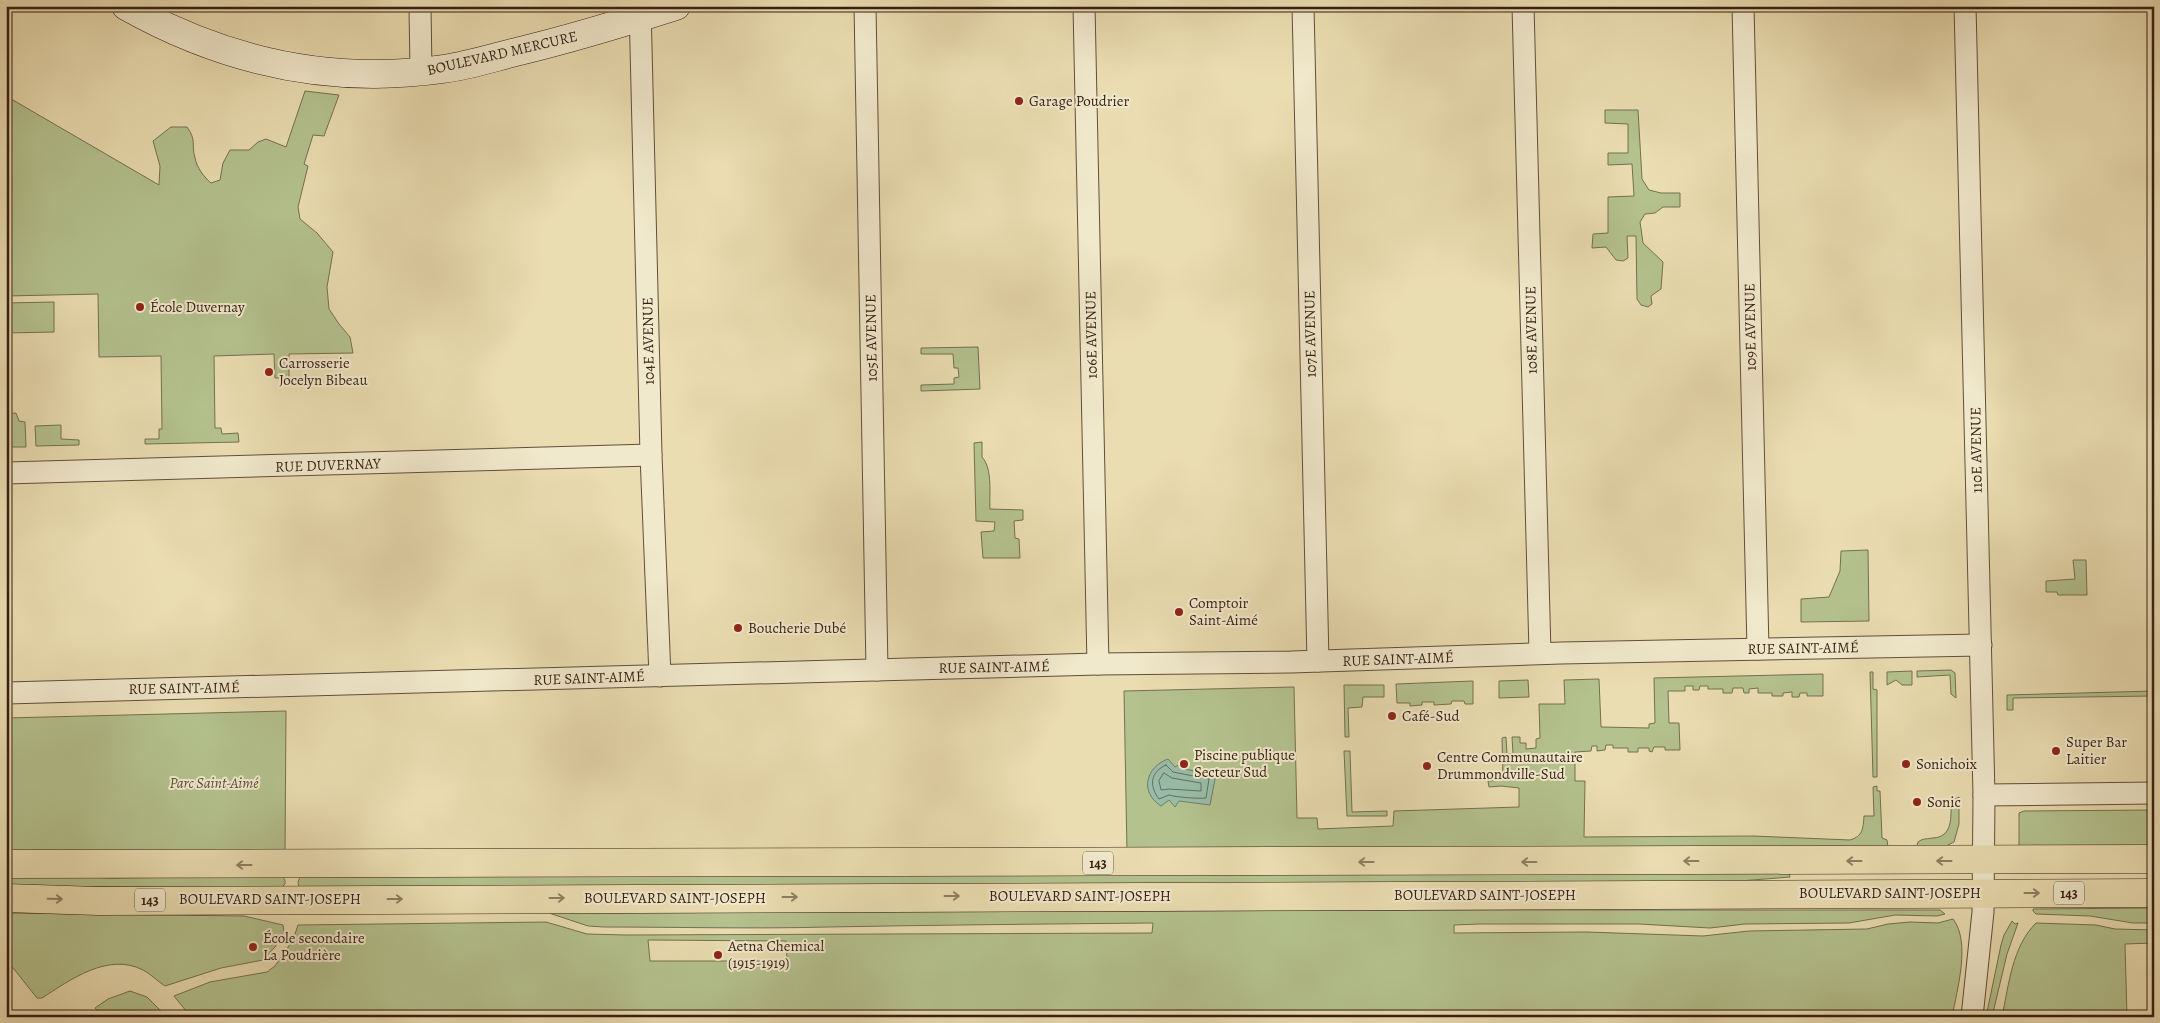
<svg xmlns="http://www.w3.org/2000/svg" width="2160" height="1023" font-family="Alegreya,serif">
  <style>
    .green { fill: #b4c28e; stroke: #747051; fill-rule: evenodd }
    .water { fill: #98bca7; stroke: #707d6c }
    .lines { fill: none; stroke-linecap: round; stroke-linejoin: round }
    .shore { stroke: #666e5e; stroke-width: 1 }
    .street-casing { stroke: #624e3b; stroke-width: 23 }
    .secondary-casing { stroke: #351f14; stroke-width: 29 }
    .primary-casing { stroke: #351f14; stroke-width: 29 }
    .street { stroke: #f1e9cc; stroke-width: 21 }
    .secondary { stroke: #f1e9cc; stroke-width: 28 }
    .primary { stroke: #eaddb1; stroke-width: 28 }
    .oneway { stroke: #907e62 }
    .poi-dot { fill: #8f2418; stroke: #f1e9cc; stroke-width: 2 }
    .labels { text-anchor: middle; stroke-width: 4; stroke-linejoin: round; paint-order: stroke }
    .shield { fill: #f1e9cc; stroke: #6d5c4b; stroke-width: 1 }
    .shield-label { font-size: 14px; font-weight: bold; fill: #351f14 }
    .street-label { font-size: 15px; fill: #351f14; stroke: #f1e9cc }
    .poi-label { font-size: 15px; fill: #351f14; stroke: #f1e9cc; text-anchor: start }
    .park-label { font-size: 15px; font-style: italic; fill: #5b5039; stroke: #f1e9cc }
  </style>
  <rect width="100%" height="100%" fill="#eaddb1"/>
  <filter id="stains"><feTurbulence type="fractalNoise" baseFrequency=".004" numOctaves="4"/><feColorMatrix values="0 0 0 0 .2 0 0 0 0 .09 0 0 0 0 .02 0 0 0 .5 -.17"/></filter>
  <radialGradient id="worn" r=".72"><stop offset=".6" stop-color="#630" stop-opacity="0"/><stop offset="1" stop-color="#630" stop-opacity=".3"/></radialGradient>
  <g class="green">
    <path d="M305 91 339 95 324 136 313 135 304 164 308 166 298 207 300 219 317 233 333 252 327 287 329 309 339 324 350 337 353 353 289 354V378H275L274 354 214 356 215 428H221L222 434 238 433 239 442 145 444V439H159V429H162L161 356 99 357 98 294 6 296V96L159 185 160 166 153 141 171 127H187C197 141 191 144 195 158 197 168 204 177 211 183L220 180 223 163 230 150H249L258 142 266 139 286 147Z"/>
    <polygon points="1605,110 1638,110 1642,179 1649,190 1661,193 1680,193 1680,207 1663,207 1655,213 1645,214 1640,222 1643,243 1663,262 1661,289 1651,296 1652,304 1648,307 1641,305 1637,299 1636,236 1627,236 1628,258 1623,261 1616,260 1606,247 1592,248 1593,234 1608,233 1608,197 1634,196 1632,164 1608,165 1608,153 1628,153 1628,124 1605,123"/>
    <polygon points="54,302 54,332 6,333 6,303"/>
    <polygon points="978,347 980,389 921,391 921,385 954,384 954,378 959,377 958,368 954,368 953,354 921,354 921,348"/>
    <polygon points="16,413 19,421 25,422 26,447 6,447 6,414"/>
    <polygon points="61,425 61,439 79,440 79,445 36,446 35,426"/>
    <path d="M982 442V457C993 469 989 494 990 509L1023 510V520L1014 521 1015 538 1019 539 1020 558H983L981 532 994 531 995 522 976 521 974 443Z"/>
    <polygon points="1868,550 1869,621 1801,622 1801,599 1829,597 1840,571 1841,551"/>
    <polygon points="2073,560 2086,560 2087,595 2058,595 2057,592 2046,592 2046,581 2075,579"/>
    <polygon points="1951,670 1955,673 1956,698 1951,694 1950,675 1917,677 1917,671"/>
    <polygon points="1912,671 1912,685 1902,685 1896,680 1887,685 1887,672"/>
    <polygon points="1870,672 1873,672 1873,689 1877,690 1877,777 1873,777"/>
    <path d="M1823 674V696H1807V693H1800L1799 697H1792V692L1783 693V696H1772V693H1758V688L1749 689V693H1744L1743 688H1733L1732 693H1723V689H1708V686H1700L1699 690H1693V686H1685V691H1668L1669 723H1679L1680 750H1665V747H1654L1652 752 1649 751V748H1638V752H1628V748H1613V745H1606L1605 750 1597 751V746H1592L1591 751 1575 752V781H1585L1584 837 1753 836 1850 840C1863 836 1863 829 1864 816H1874L1873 787 1877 786V791H1880L1882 838 1887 840 1888 847 1127 852 1124 691 1294 687 1297 818H1317L1318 829 1393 826 1394 811 1519 807V788L1501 786 1489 787 1488 781 1503 780 1502 738 1506 737 1507 754H1513L1512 737H1520V743H1526V749L1536 748V739L1540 738 1539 704H1565L1564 680 1599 679 1601 727 1649 728V724L1655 723 1654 678Z"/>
    <polygon points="1528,680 1529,697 1499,698 1499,681"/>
    <polygon points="1473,681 1473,704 1465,704 1464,701 1452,701 1451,704 1434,705 1434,702 1422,702 1422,705 1410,706 1410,703 1397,703 1396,684"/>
    <polygon points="1344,685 1384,685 1384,697 1363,697 1362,707 1348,708 1349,737 1345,737"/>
    <polygon points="2154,691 2154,696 2013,698 2013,710 2007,710 2007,695"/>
    <polygon points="286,711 285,854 6,854 6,718"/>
    <polygon points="1344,751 1350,751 1352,812 1387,811 1387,816 1347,816"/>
    <path d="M1959 797V824L1954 842 1946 846V849H1916L1918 842C1923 838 1928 839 1933 838 1953 837 1951 817 1951 801Z"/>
    <polygon points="2154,810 2154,848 2019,847 2019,813 2024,811"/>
    <polygon points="1789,872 1790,877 1715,883 299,888 298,882 300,877"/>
    <polygon points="6,875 112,878 282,876 285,880 285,884 281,888 6,886"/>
    <polygon points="2154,908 2154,923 2133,923 2090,916 2036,914 2033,911 2033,909"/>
    <path d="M1454 910H1940L1945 914 1937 916 1895 915 1849 923 1745 924 1710 928 1639 924H1479L1454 925V933L1587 932 1703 936 1749 931 1867 929 1888 924 1910 922 1938 923 1953 919C1971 942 1957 990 1952 1017H191L174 996 210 982 267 972 275 966 293 940 298 925 546 922 587 934 626 935 1152 933 1153 923C1044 924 936 925 828 927 753 929 679 927 604 927L588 926 549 913ZM648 940 786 941 787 961H650Z"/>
    <path d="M6 913 244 916 283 925 284 932 275 947 263 960 221 968 165 986C157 981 151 974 143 970 108 952 70 980 42 998H37L6 959Z"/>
    <polygon points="2012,921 2015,924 2018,923 2007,954 1992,1017 1986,1017 2001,945 2004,935"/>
    <path d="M2036 923 2096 925 2115 929 2154 930V943L2125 944 2127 1017H2002C2009 984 2012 947 2036 923Z"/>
    <polygon points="130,991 147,997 167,1017 146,1017 144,1015 141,1017 103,1017 95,1008 108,999"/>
  </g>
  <path class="water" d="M1168 759 1175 767 1182 763 1183 769 1216 774 1210 805 1179 801 1175 807 1169 800 1161 806C1139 792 1146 767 1168 759Z"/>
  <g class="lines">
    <g class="shore">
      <path d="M1166 765 1173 772 1209 779 1206 798C1200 799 1174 797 1169 795L1159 799C1149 786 1150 772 1166 765Z"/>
      <polygon points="1164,773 1172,778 1201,783 1201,791 1169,789 1161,790 1159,781"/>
    </g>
    <g class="street-casing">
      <g id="street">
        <polyline points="420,6 421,72"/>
        <polyline points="640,6 651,455 660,676"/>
        <polyline points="865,6 877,670"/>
        <polyline points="1084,6 1098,664"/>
        <polyline points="1303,6 1318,661"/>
        <polyline points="1523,6 1540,653"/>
        <polyline points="1743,6 1758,649"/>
        <polyline points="1965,6 1984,795 1983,912 1972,1017"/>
        <polyline points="6,473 651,455"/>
        <polyline points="6,693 1098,664 1291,662 1561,653 1981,645"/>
        <polyline points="1984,795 2154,793"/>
      </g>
    </g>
    <g class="secondary-casing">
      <path id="secondary" d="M126 6C224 61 331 85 443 69 467 66 492 58 516 52 570 39 623 23 676 6"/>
    </g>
    <g class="primary-casing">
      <g id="primary">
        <polyline points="6,864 2154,859"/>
        <polyline points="6,898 98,901 2154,893"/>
      </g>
    </g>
    <use href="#street" class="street"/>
    <use href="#secondary" class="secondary"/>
    <use href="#primary" class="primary"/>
  </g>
  <defs><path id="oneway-shaft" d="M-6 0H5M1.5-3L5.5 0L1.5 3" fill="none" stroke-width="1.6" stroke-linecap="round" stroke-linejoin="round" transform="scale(1.25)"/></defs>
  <g class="oneway">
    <use href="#oneway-shaft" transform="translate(1691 861) rotate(180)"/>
    <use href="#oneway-shaft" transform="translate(1854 861) rotate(180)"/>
    <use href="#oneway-shaft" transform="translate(1944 861) rotate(180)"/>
    <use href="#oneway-shaft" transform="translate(1366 862) rotate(180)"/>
    <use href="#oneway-shaft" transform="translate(1529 862) rotate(180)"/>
    <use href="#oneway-shaft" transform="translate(244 865) rotate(180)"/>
    <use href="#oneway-shaft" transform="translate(2032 893)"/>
    <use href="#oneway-shaft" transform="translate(952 896)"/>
    <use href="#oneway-shaft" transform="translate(790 897)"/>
    <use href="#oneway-shaft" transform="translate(557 898)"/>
    <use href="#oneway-shaft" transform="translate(55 899) rotate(1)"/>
    <use href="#oneway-shaft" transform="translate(395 899)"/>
  </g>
  <g class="poi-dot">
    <circle cx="1019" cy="101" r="5"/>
    <circle cx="140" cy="307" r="5"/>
    <circle cx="269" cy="372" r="5"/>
    <circle cx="1179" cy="612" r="5"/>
    <circle cx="738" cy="628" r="5"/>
    <circle cx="1392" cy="716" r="5"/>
    <circle cx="2056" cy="751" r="5"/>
    <circle cx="1184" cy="764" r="5"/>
    <circle cx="1906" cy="764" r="5"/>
    <circle cx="1427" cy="766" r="5"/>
    <circle cx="1917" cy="802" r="5"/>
    <circle cx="253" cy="947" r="5"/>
    <circle cx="718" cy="955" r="5"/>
  </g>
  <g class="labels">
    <g class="shield">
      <rect x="1083" y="851.5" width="30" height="23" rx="4"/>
      <rect x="2054" y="881.5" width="30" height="23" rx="4"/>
      <rect x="135" y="888.5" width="30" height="23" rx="4"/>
    </g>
    <g class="shield-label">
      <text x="1098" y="868">143</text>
      <text x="2069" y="898">143</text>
      <text x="150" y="905">143</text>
    </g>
    <g class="street-label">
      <text transform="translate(502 53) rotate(-13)" y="5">BOULEVARD MERCURE</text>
      <text transform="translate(1750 327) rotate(-91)" y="5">109E AVENUE</text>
      <text transform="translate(1531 330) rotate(-91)" y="5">108E AVENUE</text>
      <text transform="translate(1310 334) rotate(-91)" y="5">107E AVENUE</text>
      <text transform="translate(1091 335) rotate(-91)" y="5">106E AVENUE</text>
      <text transform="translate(871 338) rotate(-91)" y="5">105E AVENUE</text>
      <text transform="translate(648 341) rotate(-91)" y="5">104E AVENUE</text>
      <text transform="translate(1976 450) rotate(-91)" y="5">110E AVENUE</text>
      <text transform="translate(328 465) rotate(-2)" y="5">RUE DUVERNAY</text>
      <text transform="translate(1803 648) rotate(-1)" y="5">RUE SAINT-AIMÉ</text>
      <text transform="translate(1398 659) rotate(-2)" y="5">RUE SAINT-AIMÉ</text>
      <text transform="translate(994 667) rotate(-1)" y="5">RUE SAINT-AIMÉ</text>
      <text transform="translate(589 678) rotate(-2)" y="5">RUE SAINT-AIMÉ</text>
      <text transform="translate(184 688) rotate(-1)" y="5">RUE SAINT-AIMÉ</text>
      <text x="1890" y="898">BOULEVARD SAINT-JOSEPH</text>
      <text x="1485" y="900">BOULEVARD SAINT-JOSEPH</text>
      <text x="1080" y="901">BOULEVARD SAINT-JOSEPH</text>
      <text x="675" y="903">BOULEVARD SAINT-JOSEPH</text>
      <text x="270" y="904">BOULEVARD SAINT-JOSEPH</text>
    </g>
    <g class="poi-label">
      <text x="1029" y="106">Garage Poudrier</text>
      <text x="150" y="312">École Duvernay</text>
      <text x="279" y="368">Carrosserie<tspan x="279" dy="17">Jocelyn Bibeau</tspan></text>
      <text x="1189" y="608">Comptoir<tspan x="1189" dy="17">Saint-Aimé</tspan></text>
      <text x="748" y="633">Boucherie Dubé</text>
      <text x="1402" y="721">Café-Sud</text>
      <text x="2066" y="747">Super Bar<tspan x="2066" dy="17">Laitier</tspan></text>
      <text x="1194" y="760">Piscine publique<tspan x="1194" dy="17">Secteur Sud</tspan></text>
      <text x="1437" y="762">Centre Communautaire<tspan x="1437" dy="17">Drummondville-Sud</tspan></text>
      <text x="1916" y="769">Sonichoix</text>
      <text x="1927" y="807">Sonic</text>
      <text x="263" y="943">École secondaire<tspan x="263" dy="17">La Poudrière</tspan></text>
      <text x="728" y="951">Aetna Chemical<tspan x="728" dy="17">(1915-1919)</tspan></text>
    </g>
    <g class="park-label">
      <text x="214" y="788">Parc Saint-Aimé</text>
    </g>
  </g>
  <rect width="2160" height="1023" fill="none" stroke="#eaddb1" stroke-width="25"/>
  <rect x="8" y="8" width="2145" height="1008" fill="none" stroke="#351f14" stroke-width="2.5"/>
  <rect x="12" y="12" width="2135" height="998" fill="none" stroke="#351f14"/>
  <rect width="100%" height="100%" filter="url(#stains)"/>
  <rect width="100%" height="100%" fill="url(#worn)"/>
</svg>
